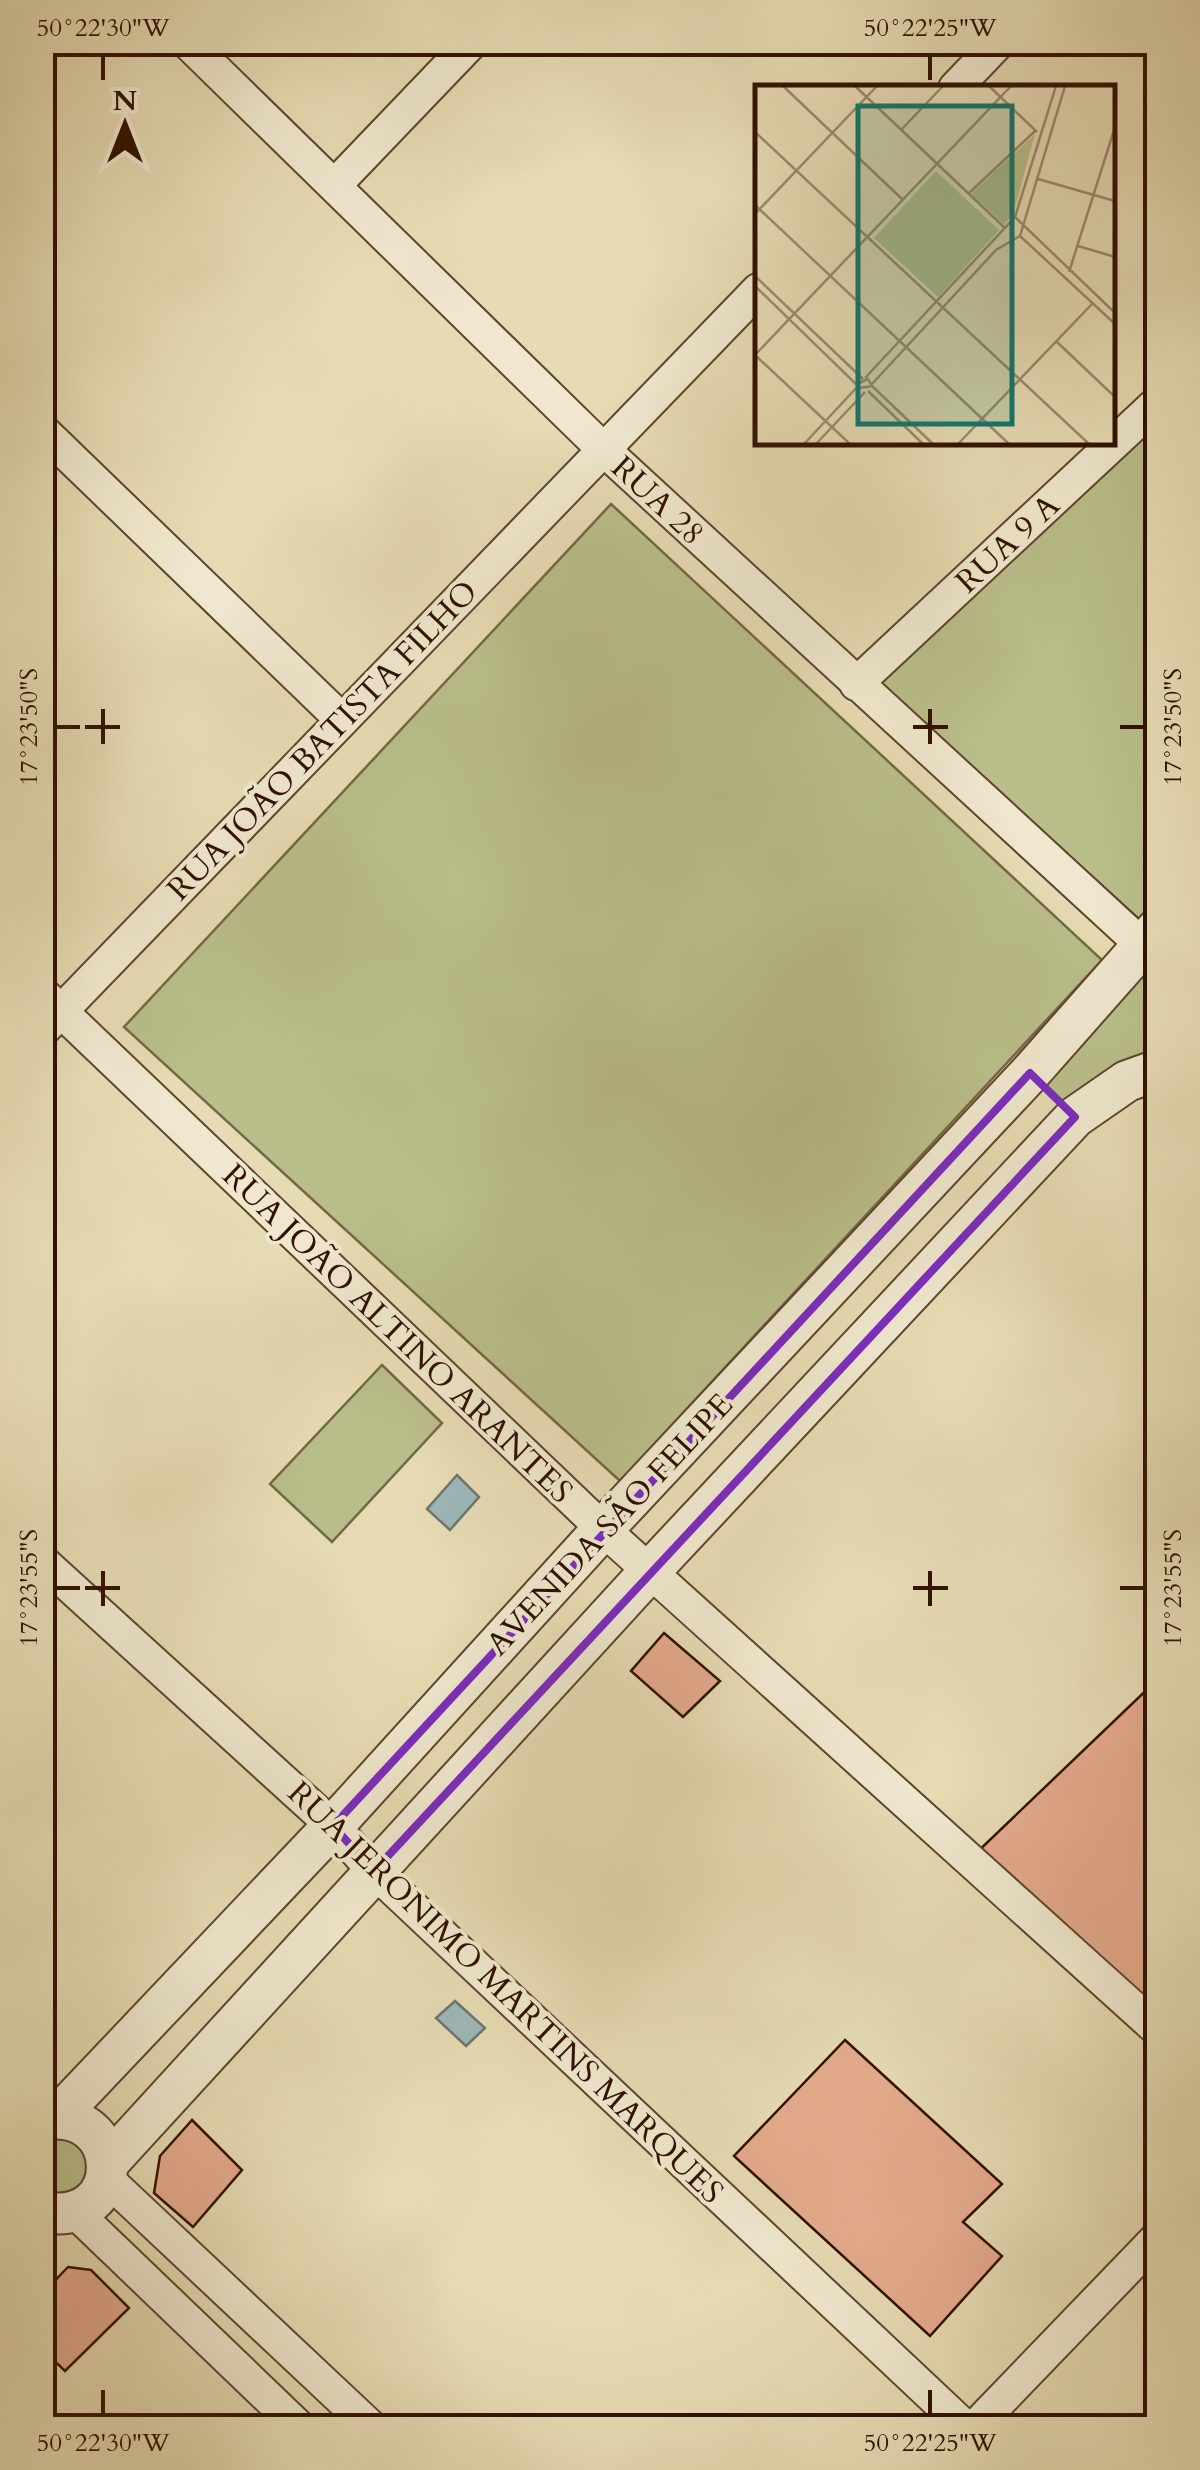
<svg xmlns="http://www.w3.org/2000/svg" width="1200" height="2470" font-family="Cardo,serif">
  <style>
    .green { fill: #b9be8a; stroke: #746845; stroke-width: 2.5 }
    .water { fill: #9cb8b9; stroke: #71756f; stroke-width: 2.5 }
    .building { fill: #e4aa8d; stroke: #301100; stroke-width: 2.5 }
    .lines { fill: none; stroke-linecap: round; stroke-linejoin: round }
    .minor-casing { stroke: #5e442d; stroke-width: 36 }
    .tertiary-casing { stroke: #5e442d; stroke-width: 44 }
    .minor { stroke: #efe8ce; stroke-width: 32 }
    .tertiary { stroke: #efe8ce; stroke-width: 40 }
    .marked { fill: none; stroke: #7b2cbf; stroke-width: 8; stroke-linejoin: round }
    .ticks { fill: none; stroke: #301100; stroke-width: 4 }
    .labels { text-anchor: middle; stroke-width: 8; stroke-linejoin: round; paint-order: stroke }
    .street-label { font-size: 32px; fill: #301100; stroke: #efe8ce }
    .inset-road { fill: none; stroke: #9d8a6c; stroke-width: 2.5 }
    .view { fill: #0f766e; fill-opacity: 0.15; stroke: #0f766e; stroke-width: 5 }
    .inset-edge { fill: none; stroke: #301100; stroke-width: 5 }
    .neatline { fill: none; stroke: #301100; stroke-width: 4 }
    .ticks-label { font-size: 25px; text-anchor: middle; fill: #301100 }
  </style>
  <rect width="100%" height="100%" fill="#e6dbb4"/>
  <filter id="stains"><feTurbulence type="fractalNoise" baseFrequency=".002" numOctaves="4"/><feColorMatrix values="0 0 0 0 .2 0 0 0 0 .09 0 0 0 0 .02 0 0 0 .5 -.17"/></filter>
  <radialGradient id="worn" r=".72"><stop offset=".6" stop-color="#630" stop-opacity="0"/><stop offset="1" stop-color="#630" stop-opacity=".3"/></radialGradient>
  <g class="green">
    <polygon points="1157,419 1158,899 1139,919 878,683"/>
    <polygon points="611,504 1102,960 620,1481 124,1027"/>
    <polygon points="1157,935 1157,1066 1075,1114 1034,1073"/>
    <polygon points="382,1365 442,1423 332,1542 270,1484"/>
    <polygon points="55,2130 95,2156 80,2195 43,2197 42,2137"/>
  </g>
  <g class="water">
    <polygon points="457,1475 479,1497 450,1530 427,1509"/>
    <polygon points="455,2001 485,2028 466,2046 436,2018"/>
  </g>
  <g class="building">
    <polygon points="664,1633 720,1681 683,1717 631,1671"/>
    <polygon points="1158,1679 1158,2027 972,1857"/>
    <polygon points="845,2040 1002,2184 963,2222 1002,2256 930,2336 734,2156"/>
    <polygon points="192,2120 242,2170 193,2227 154,2193 160,2156"/>
    <polygon points="68,2267 91,2270 129,2308 65,2371 42,2349 42,2294"/>
  </g>
  <g class="lines">
    <g class="minor-casing">
      <g id="minor">
        <polyline points="187,42 603,449 1141,944"/>
        <polyline points="955,88 999,42"/>
        <polyline points="335,185 472,42"/>
        <polyline points="42,430 342,720"/>
        <polyline points="856,684 1158,402"/>
        <polyline points="42,993 603,1529 1158,2030"/>
        <polyline points="42,1031 758,290"/>
        <polyline points="42,1561 333,1826 374,1871 966,2428"/>
        <polyline points="107,2179 372,2428"/>
        <polyline points="76,2213 300,2428"/>
        <polyline points="974,2428 1158,2237"/>
      </g>
    </g>
    <g class="tertiary-casing">
      <g id="tertiary">
        <polyline points="56,2118 333,1826 603,1529 1030,1073 1158,928"/>
        <path d="M42 2120C126 2104 131 2228 42 2212"/>
        <polyline points="108,2163 650,1571 1075,1117 1127,1081 1158,1070"/>
      </g>
    </g>
    <use href="#minor" class="minor"/>
    <use href="#tertiary" class="tertiary"/>
  </g>
  <path class="marked" d="M1030 1073 1075 1117 374 1871 333 1826Z"/>
  <path class="ticks" d="M103 55V80M930 55V80M103 709V744M930 709V744M55 727H80M85 727H120M913 727H948M1120 727H1145M103 1571V1606M930 1571V1606M55 1588H80M85 1588H120M913 1588H948M1120 1588H1145M103 2390V2415M930 2390V2415"/>
  <g class="labels">
    <g class="street-label">
      <text transform="translate(658 500) rotate(43)" y="11">RUA 28</text>
      <text transform="translate(1007 543) rotate(-43)" y="11">RUA 9 A</text>
      <text transform="translate(322 740) rotate(-46)" y="11">RUA JOÃO BATISTA FILHO</text>
      <text transform="translate(398 1333) rotate(44)" y="11">RUA JOÃO ALTINO ARANTES</text>
      <text transform="translate(609 1524) rotate(-47)" y="11">AVENIDA SÃO FELIPE</text>
      <text transform="translate(506 1992) rotate(44)" y="11">RUA JERONIMO MARTINS MARQUES</text>
    </g>
  </g>
  <g transform="translate(755 85)">
    <rect width="360" height="360" fill="#e6dbb4"/>
    <path d="M280 49 258 130 249 139 216 109ZM181 86 244 145 183 212 119 153Z" fill="#b9be8a"/>
    <path class="inset-road" d="M28 1 147 114M100 1 250 143M234 1 282 47M146 45 188 1M0 47 334 359M283 94 360 116M213 109 280 46M0 120 254 359M0 129 122 1M260 132 360 228M265 151 360 239M323 161 360 172M314 187 360 42M0 191 108 294M0 201 105 303 117 301 113 294 104 298M302 257 360 312M0 270 256 1M0 270 95 359M110 293 260 132 301 1M117 299 241 165 265 151 310 1M117 301 178 359M113 306 168 359M49 359 104 300M61 359 110 307M203 359 337 219"/>
    <path class="view" d="M103 21H257V339H103Z"/>
    <rect width="360" height="360" class="inset-edge"/>
  </g>
  <rect width="1200" height="2470" fill="none" stroke="#e6dbb4" stroke-width="110"/>
  <g transform="translate(125 125)" stroke="#efe8ce" stroke-width="8" paint-order="stroke">
  <path d="M0-8L18 38L0 25L-18 38Z" fill="#301100"/>
  <text y="-15" font-size="28" font-weight="bold" text-anchor="middle" fill="#301100">N</text>
  </g>
  <rect x="55" y="55" width="1090" height="2360" class="neatline"/>
  <g class="ticks-label">
    <text x="103" y="36">50°22'30"W</text>
    <text x="930" y="36">50°22'25"W</text>
    <text transform="translate(28 727) rotate(-90)" y="9">17°23'50"S</text>
    <text transform="translate(1172 727) rotate(-90)" y="9">17°23'50"S</text>
    <text transform="translate(28 1588) rotate(-90)" y="9">17°23'55"S</text>
    <text transform="translate(1172 1588) rotate(-90)" y="9">17°23'55"S</text>
    <text x="103" y="2451">50°22'30"W</text>
    <text x="930" y="2451">50°22'25"W</text>
  </g>
  <rect width="100%" height="100%" filter="url(#stains)"/>
  <rect width="100%" height="100%" fill="url(#worn)"/>
</svg>
